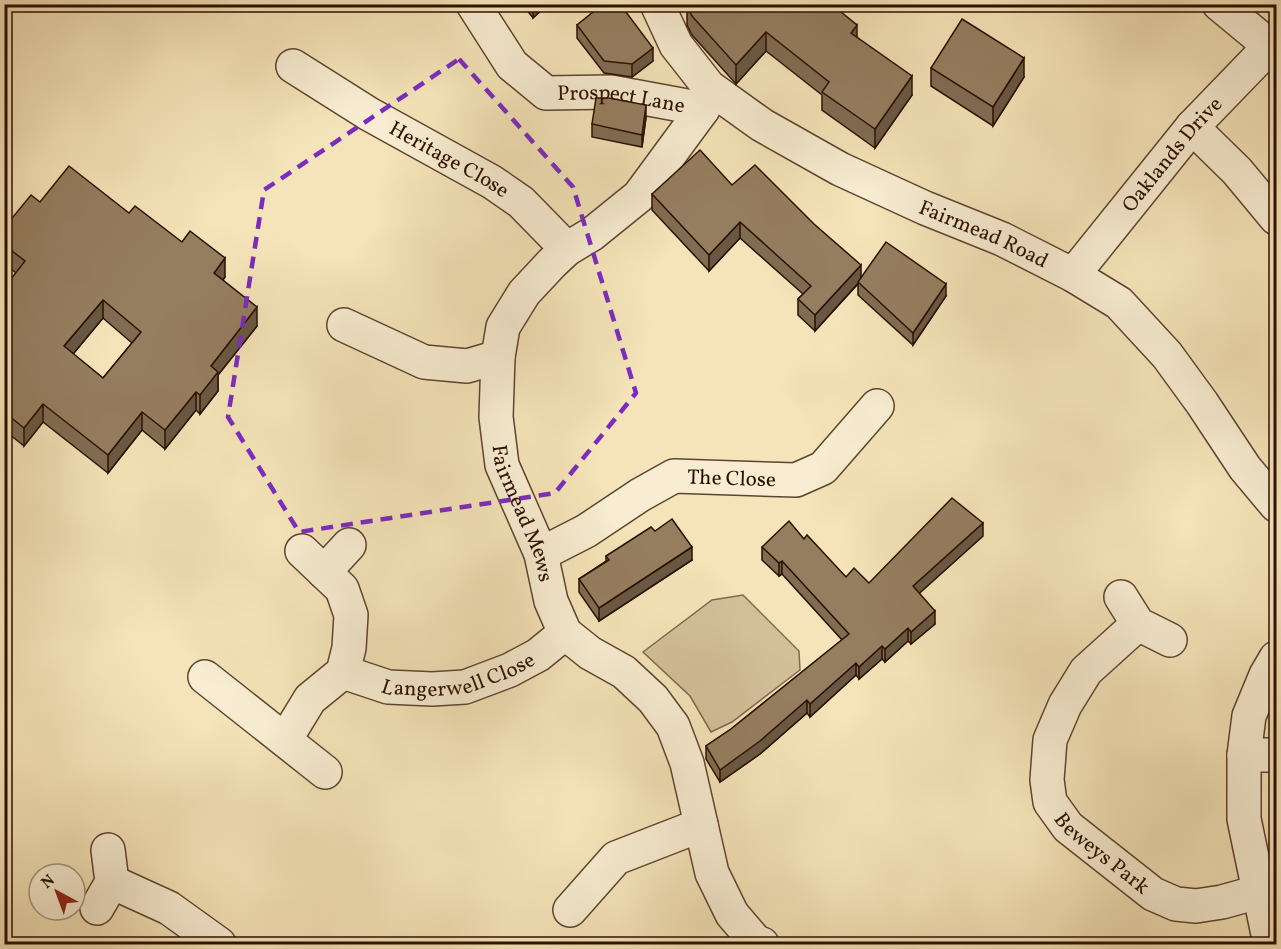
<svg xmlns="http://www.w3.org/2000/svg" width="1281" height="949" font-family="Vollkorn,serif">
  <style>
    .green { fill: #d3c09a; stroke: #80684d; stroke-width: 1.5 }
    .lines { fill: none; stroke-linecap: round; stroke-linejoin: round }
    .minor-casing { stroke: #5e442e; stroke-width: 36 }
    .minor { stroke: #f8edd2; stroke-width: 33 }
    .wall { fill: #806c53; stroke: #2c0f00; stroke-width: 1.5; fill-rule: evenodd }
    .shaded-wall { fill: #685843; stroke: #2c0f00; stroke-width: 1.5 }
    .building { fill: #957e60; stroke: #2c0f00; stroke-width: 1.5; fill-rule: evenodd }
    .marked { fill: none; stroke: #7b2cbf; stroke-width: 4.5; stroke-dasharray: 12 8; stroke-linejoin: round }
    .labels { text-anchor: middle; stroke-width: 5; stroke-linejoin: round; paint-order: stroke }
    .street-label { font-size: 21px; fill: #2c0f00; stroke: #f8edd2 }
  </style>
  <rect width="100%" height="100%" fill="#f5e4b9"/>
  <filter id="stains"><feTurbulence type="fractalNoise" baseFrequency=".00333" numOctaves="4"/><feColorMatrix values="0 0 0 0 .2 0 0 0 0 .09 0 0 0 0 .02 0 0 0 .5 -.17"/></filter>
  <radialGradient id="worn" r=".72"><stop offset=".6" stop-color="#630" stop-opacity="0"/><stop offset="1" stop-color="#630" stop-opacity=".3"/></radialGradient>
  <polygon class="green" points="743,595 799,651 800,670 732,722 711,732 690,696 643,652 712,600"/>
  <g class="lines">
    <g class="minor-casing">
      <g id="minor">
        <path id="s1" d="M473 4 512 65 546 93 611 92 703 109"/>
        <path id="s2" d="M657 4 676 45 709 87 762 125 840 169 925 208 1002 239 1073 275 1119 303 1167 355 1202 403 1245 468 1276 505"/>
        <polyline points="1219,4 1271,47"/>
        <path id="s3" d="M293 66 369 114 492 182 521 202 567 249"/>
        <path id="s4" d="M709 87 703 109 639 196 592 234 567 249 552 263 524 293 503 327 498 357 496 417 502 465 541 554 551 601 565 633 590 653 624 672 653 699 673 726 687 763 712 873 732 914 756 942 762 944"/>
        <polyline points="1192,127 1237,171 1276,218"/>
        <path id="s5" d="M1073 275 1192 127 1276 40"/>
        <polyline points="344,325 424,362 467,366 498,357"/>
        <path id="s6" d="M541 554 586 531 640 495 674 476 796 480 823 468 877 406"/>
        <polyline points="324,572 349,545"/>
        <polyline points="1121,597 1138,624 1170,640"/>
        <path id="s7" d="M1138 624 1086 671 1065 705 1050 740 1047 780 1050 802 1068 827 1153 894 1176 904 1196 906 1222 902 1258 892"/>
        <path id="s8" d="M343 672 388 687 432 689 465 687 510 670 538 655 565 633"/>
        <polyline points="205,677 325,772"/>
        <polyline points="285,740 310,699 343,672 349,648 351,615 342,589 302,551"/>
        <polyline points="1244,755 1276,755"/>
        <polyline points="112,882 169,908 219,944"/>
        <polyline points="97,908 112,882 108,850"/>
        <polyline points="570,910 616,858 701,825"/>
        <polyline points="1270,944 1244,819 1244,755 1249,716 1266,675 1276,658"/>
      </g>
    </g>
    <use href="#minor" class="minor"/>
  </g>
  <g class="wall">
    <polygon points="522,4 548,4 533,18"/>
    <polygon points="687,6 793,7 857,37 912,95 875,148 822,110 822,95 766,51 736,84 692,35 687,25"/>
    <polygon points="577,25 653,61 632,77 604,73 577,38"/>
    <polygon points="931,68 1024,77 993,126 931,86"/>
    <polygon points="646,117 642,147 592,137 592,124"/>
    <polygon points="732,185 861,278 946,296 913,345 858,295 858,284 815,331 798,315 798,299 803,294 740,238 709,271 652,210 652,194"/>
    <path d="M40 202 129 213 225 277 223 280 257 326 218 375V391L200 414 196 410 165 449 142 430 108 473 43 422 24 446 4 430V288L16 273 4 263V228ZM103 318 132 343 103 378 73 354Z"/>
    <polygon points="655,531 692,560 599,621 579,592 579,579 606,561 606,556"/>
    <polygon points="983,536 919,593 935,624 911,644 908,641 885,662 882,659 859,679 856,675 810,717 807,713 760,754 720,782 706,759 706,746 731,729 842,640 782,574 779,576 762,560 762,547 804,539 846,577 869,583"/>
  </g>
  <g class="shaded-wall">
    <polygon points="533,4 548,4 533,18"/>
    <polygon points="857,25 857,44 851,33"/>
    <polygon points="766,32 766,51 736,84 736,65"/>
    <polygon points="653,48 653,61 632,77 632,64"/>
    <polygon points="1024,58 1024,77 993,126 993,107"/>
    <polygon points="912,76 912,95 875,148 875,129"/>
    <polygon points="646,105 646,117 642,147 642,135"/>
    <polygon points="740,222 740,238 709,271 709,255"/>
    <polygon points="225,258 225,277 214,291 214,273"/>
    <polygon points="861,265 861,280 815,331 815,315"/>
    <polygon points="946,284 946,296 913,345 913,333"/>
    <polygon points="103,300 103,318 64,365 64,346"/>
    <polygon points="257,307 257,326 218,375 218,391 200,414 200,395 211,366"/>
    <polygon points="196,392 196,410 165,449 165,430"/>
    <polygon points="43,404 43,422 24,446 24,428"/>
    <polygon points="142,412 142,430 108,473 108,455"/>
    <polygon points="983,523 983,536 913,599 913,586"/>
    <polygon points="692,547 692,560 599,621 599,608"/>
    <polygon points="782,561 782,574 779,576 779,563"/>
    <polygon points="935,611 935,624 911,644 911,632"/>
    <polygon points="908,628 908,641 885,662 885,649"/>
    <polygon points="882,646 882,659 859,679 859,667"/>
    <polygon points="856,663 856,675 810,717 810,704"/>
    <polygon points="807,700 807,713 760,754 720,782 720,770"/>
  </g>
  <g class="building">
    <polygon points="603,4 620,4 653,48 632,64 604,61 577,25"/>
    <polygon points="689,4 790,4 793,7 795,4 831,4 857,25 851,33 912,76 875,129 822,92 829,82 766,32 736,65 692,16 687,6"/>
    <polygon points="962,19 1024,58 993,107 931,68"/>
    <polygon points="596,98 609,98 646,105 642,135 592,124"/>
    <polygon points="700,150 732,185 755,165 814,224 861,265 815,315 798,299 811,286 740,222 709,255 652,194"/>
    <path d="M69 166 129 213 135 206 182 242 190 231 225 258 214 273 257 307 211 366 218 372 200 395 196 392 165 430 142 412 108 455 43 404 24 428 4 412V288L25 261 4 245V228L31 195 40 202ZM103 300 141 332 103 378 64 346Z"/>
    <polygon points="886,242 946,284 913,333 858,282"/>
    <polygon points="952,498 983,523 913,586 935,611 911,632 908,628 885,649 882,646 859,667 856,663 810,704 807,700 760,741 720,770 706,746 731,729 849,634 782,561 779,563 762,547 789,521 804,539 807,535 846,577 854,568 869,583"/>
    <polygon points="672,519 692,547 599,608 579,579 609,560 606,556 651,527 655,531"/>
  </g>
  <path class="marked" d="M459 59 573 187 636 393 555 493 299 532 228 417 264 190Z"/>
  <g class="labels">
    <g class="street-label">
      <text dy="7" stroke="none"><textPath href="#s1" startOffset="192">Prospect Lane</textPath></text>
      <text dy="7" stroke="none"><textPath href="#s5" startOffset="156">Oaklands Drive</textPath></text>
      <text dy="7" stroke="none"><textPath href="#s3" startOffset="182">Heritage Close</textPath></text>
      <text dy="7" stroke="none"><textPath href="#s2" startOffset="411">Fairmead Road</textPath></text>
      <text dy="7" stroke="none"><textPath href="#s6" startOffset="212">The Close</textPath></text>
      <text dy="7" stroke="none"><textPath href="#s4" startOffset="513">Fairmead Mews</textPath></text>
      <text dy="7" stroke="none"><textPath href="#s8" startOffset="120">Langerwell Close</textPath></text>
      <text dy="7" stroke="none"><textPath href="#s7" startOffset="284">Beweys Park</textPath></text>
    </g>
  </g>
  <rect width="1281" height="949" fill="none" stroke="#f5e4b9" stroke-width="24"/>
  <rect x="6" y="6" width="1269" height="937" fill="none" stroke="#2c0f00" stroke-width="3"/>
  <rect x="12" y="12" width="1257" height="925" fill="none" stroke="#2c0f00" stroke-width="1.5"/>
  <g transform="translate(57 892) rotate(319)"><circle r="28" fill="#f8edd2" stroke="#a6947e" stroke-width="1.5"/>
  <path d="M0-4.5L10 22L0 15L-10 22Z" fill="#8f2418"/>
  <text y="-9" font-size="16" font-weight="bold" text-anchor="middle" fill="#2c0f00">N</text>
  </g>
  <rect width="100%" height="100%" filter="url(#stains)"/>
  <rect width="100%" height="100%" fill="url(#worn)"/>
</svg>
